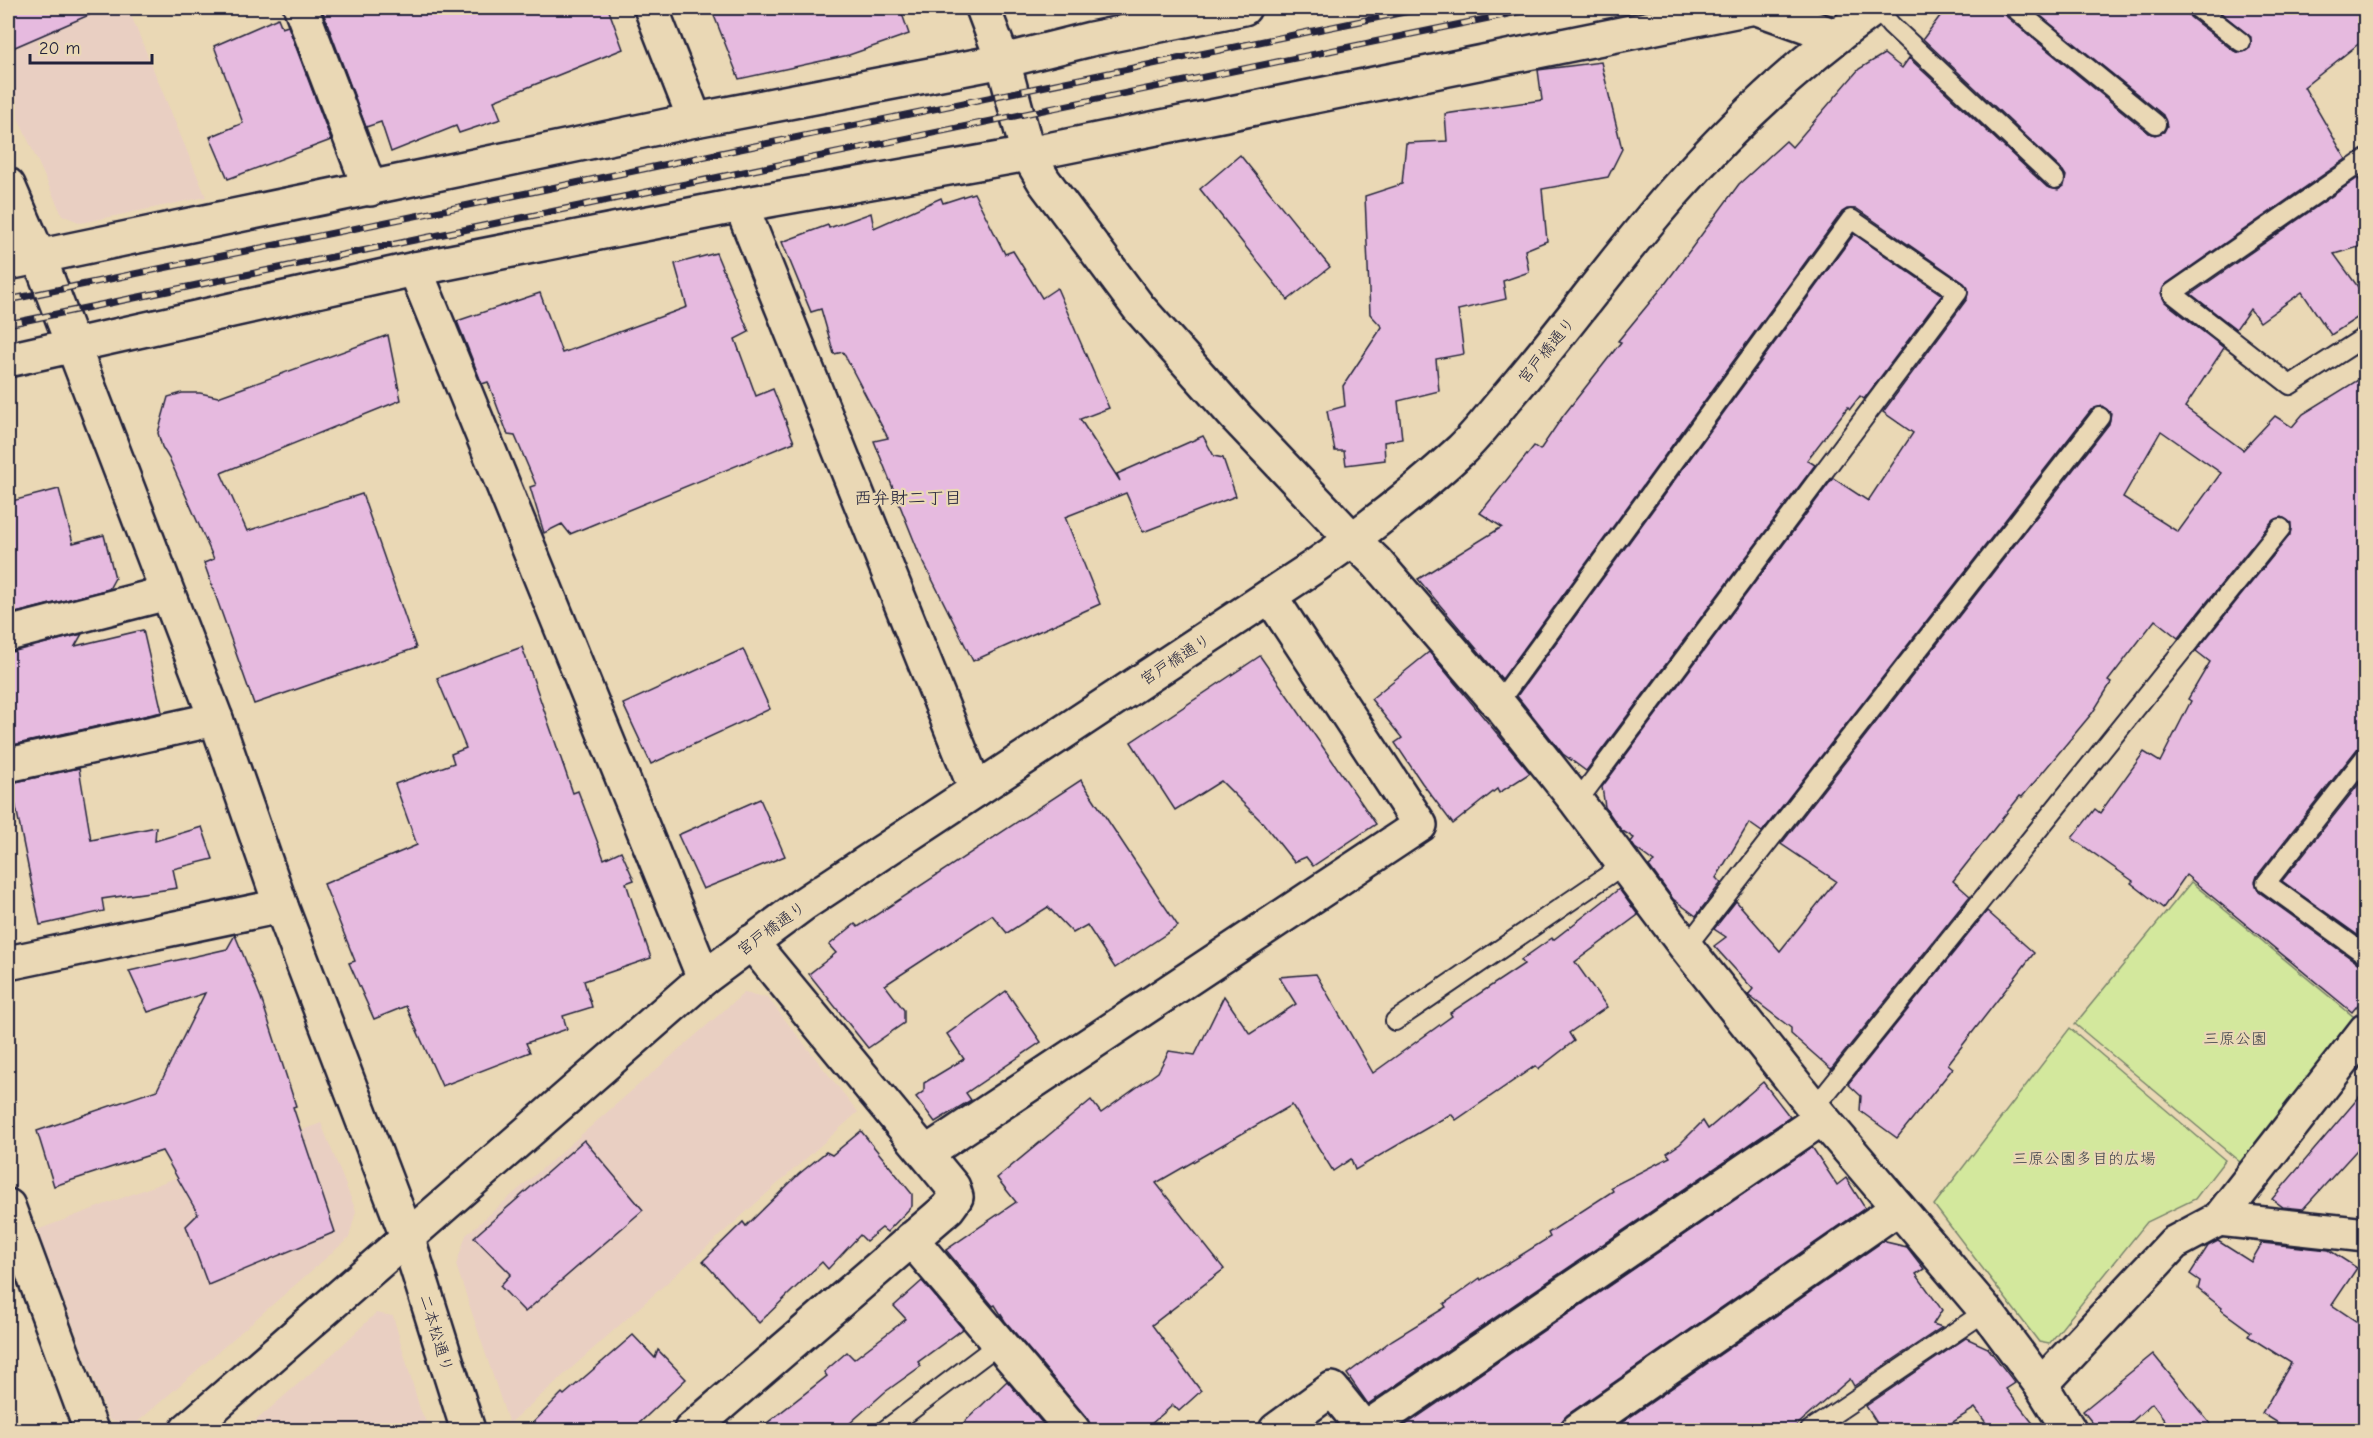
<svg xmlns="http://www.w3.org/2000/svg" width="2373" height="1438" font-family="'Comic Neue','Klee One',sans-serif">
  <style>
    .built { fill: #e9cfc2 }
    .green { fill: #d3e89d; stroke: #7a856c; stroke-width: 1.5 }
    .building { fill: #e6badf; stroke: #22223b; stroke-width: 1.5; fill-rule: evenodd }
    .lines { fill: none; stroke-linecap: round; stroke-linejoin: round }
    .lane-casing { stroke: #22223b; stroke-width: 22 }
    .street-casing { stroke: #22223b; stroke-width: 38 }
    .secondary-casing { stroke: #22223b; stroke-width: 38 }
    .lane { stroke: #ead8b5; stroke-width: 18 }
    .street { stroke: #ead8b5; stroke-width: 33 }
    .secondary { stroke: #ead8b5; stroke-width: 33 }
    .rail-casing { stroke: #22223b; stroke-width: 7 }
    .rail { stroke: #ead8b5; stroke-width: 4.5; stroke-dasharray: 14; stroke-linecap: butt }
    .labels { text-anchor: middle; stroke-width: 4.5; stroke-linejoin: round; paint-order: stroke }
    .street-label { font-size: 16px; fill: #22223b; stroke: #ead8b5 }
    .park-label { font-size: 16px; fill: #3d404a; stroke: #ead8b5 }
    .neighbourhood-label { font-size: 18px; fill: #22223b; stroke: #ead8b5 }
  </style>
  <rect width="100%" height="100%" fill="#ead8b5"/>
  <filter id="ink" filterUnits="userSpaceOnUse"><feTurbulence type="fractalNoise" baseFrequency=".0167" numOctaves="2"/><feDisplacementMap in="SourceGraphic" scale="12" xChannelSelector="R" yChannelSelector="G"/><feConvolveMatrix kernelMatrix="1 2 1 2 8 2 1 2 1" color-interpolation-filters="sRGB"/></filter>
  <g filter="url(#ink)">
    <g class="built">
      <polygon points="8,8 128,8 206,197 81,223 62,215 8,96"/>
      <polygon points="744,993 767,997 858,1112 509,1424 456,1265 466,1235"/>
      <polygon points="321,1123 356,1211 349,1238 133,1426 109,1420 37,1230"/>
      <polygon points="376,1313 393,1316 420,1409 430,1430 245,1430 336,1351"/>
    </g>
    <g class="green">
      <polygon points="2191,882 2365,1026 2253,1173 2075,1024"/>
      <polygon points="2070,1028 2225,1160 2195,1199 2147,1222 2049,1344 2039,1342 1934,1205"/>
    </g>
    <g class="building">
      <polygon points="8,8 105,8 8,50"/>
      <polygon points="336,8 608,8 623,49 494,101 501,119 459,133 456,126 391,152 381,122 366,127 323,12"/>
      <polygon points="711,8 900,8 909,34 849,55 739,79"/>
      <path d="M1946 8H2003L2007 17 2149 133 2155 135 2164 132 2167 126 2163 115 2031 8H2186L2190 17 2234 51 2240 53 2250 48 2251 37 2215 8H2366V38L2304 87 2346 159 2166 284 2161 293 2165 302 2224 348 2185 407 2243 450 2275 416 2292 427 2303 414 2366 375V745L2357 749 2257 876 2255 882 2259 892 2359 964 2366 966V995L2352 1012 2186 875 2163 908 2131 883 2133 881 2072 838 2095 809 2100 813 2144 752 2160 762 2191 701 2188 699 2210 662 2196 651 2290 535 2291 523 2282 517 2272 521 2178 638 2155 620 2108 681 2111 683 2093 712 2022 797 2020 796 1953 881 1970 896 1831 1069 1791 1034V1028L1748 995 1753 989 1714 946 1726 937 1714 929 1736 901 1780 951 1836 881 1781 844 2109 424 2111 413 2102 406 2091 410 1762 832 1749 823 1716 878 1721 883 1696 916 1673 899 1649 866 1654 862 1635 848 1631 842 1634 838 1621 830 1605 807 1602 787 1833 478 1868 501 1913 433 1883 412 1967 299 1968 288 1964 283 1857 209H1847L1842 212 1502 679 1418 579 1502 527 1480 513 1534 446 1540 450 1563 416 1621 342 1618 341 1665 284 1739 184 1786 141 1792 147 1859 69 1884 54 1902 68 1909 58 2047 187 2058 190 2064 186 2066 176 2063 171 1923 39ZM2161 431 2221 473 2178 532 2123 497Z"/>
      <polygon points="278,18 282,28 288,26 331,140 228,179 210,137 243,123 214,46"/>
      <polygon points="1601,62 1622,149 1608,177 1542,189 1547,241 1525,250 1529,272 1503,281 1506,299 1458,310 1464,354 1436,359 1439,391 1398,401 1402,439 1384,442 1385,460 1346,465 1344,451 1335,451 1327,411 1345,406 1343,386 1382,327 1370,314 1365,196 1402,184 1406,143 1447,141 1445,114 1542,100 1538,70"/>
      <polygon points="1240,155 1330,267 1288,300 1200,189"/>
      <polygon points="2358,178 2366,191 2366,245 2334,254 2366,298 2366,312 2331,335 2302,292 2260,322 2250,309 2236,329 2191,294"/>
      <polygon points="974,193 1005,254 1013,251 1042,298 1057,288 1109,408 1080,419 1120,481 1117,474 1203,436 1214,456 1223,458 1236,496 1143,532 1126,493 1065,517 1100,604 973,661 919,553 874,441 888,438 843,352 834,354 821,309 811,312 782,242 828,225 829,228 871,213 874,228 941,198 943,203"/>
      <polygon points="1854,234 1942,295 1864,399 1860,396 1850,409 1848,407 1807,460 1815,465 1586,771 1563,754 1517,696"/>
      <polygon points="716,253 749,332 735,339 756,396 773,389 794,442 570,534 562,524 544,533 530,487 536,485 515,436 508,435 488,382 482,384 457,321 540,293 562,353 687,307 675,264"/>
      <polygon points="388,335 401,400 221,473 247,531 362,494 416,648 254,704 204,563 214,559 170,460 162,447 158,433 168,397 182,393 200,393 218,397"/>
      <polygon points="59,489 73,543 104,535 115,578 109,589 8,615 8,502"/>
      <polygon points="143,630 162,712 8,746 8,652 82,634 75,646"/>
      <polygon points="522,647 573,793 578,791 604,859 621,851 634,880 626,883 651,958 584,981 592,1007 563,1016 567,1029 526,1043 530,1052 442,1086 406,1006 374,1019 349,963 355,961 324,884 417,845 395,784 454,763 451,754 466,748 437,678"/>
      <polygon points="743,649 770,709 651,764 623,704"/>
      <polygon points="1429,652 1530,773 1499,793 1497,789 1453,824 1422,783 1395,743 1402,738 1371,699"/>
      <polygon points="1260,656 1376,824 1313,866 1306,857 1294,862 1263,823 1221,781 1175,810 1131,742"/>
      <polygon points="79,768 91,840 156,827 155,841 202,827 213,859 173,869 177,888 102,899 104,911 40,925 11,783"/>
      <polygon points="2366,775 2366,941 2282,881"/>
      <polygon points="1081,780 1178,926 1115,968 1087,925 1073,933 1048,907 1007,933 992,915 885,985 904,1010 904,1023 868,1048 809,974 836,953 829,945 855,924 858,927"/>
      <polygon points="760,799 785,856 703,889 678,835"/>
      <polygon points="1619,889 1638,915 1575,962 1607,1007 1569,1033 1574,1041 1538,1069 1535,1066 1456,1120 1451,1114 1355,1170 1351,1159 1333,1171 1292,1105 1156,1183 1224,1269 1152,1325 1201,1391 1179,1411 1173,1405 1143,1431 1091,1431 1087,1418 1005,1321 995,1305 993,1306 946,1250 1016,1202 997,1178 1091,1100 1101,1113 1158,1072 1169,1051 1195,1055 1224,996 1250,1034 1296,1004 1279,977 1316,974 1373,1073 1452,1016 1450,1013 1524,964 1521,960 1552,938 1553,940"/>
      <polygon points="1987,911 2034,953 1948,1064 1953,1068 1897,1138 1860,1111 1861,1096 1848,1084"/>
      <polygon points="235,935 261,998 296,1106 293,1107 335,1232 208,1285 186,1226 198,1214 162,1151 54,1186 37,1131 157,1090 205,993 148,1012 129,971 227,949"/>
      <polygon points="1006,991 1041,1042 966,1093 971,1100 935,1122 916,1097 924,1091 924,1083 964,1059 947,1034"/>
      <polygon points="1763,1082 1790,1117 1368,1404 1347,1374 1392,1340 1446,1307 1444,1304 1480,1278 1481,1280 1550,1237 1548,1233 1613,1191 1611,1187 1670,1157 1667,1153 1680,1144 1703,1121 1708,1129"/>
      <polygon points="2366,1089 2366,1140 2303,1209 2283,1207 2272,1199"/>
      <polygon points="861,1131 912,1194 912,1206 887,1232 882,1228 866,1241 860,1235 828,1269 822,1262 759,1323 703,1261 743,1222 746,1226 799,1174 826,1152 832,1155"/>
      <polygon points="584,1140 643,1210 525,1312 500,1286 511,1274 474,1237"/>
      <polygon points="1812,1147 1837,1185 1846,1178 1865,1208 1567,1415 1561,1422 1559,1431 1397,1431"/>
      <polygon points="1885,1240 1886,1242 1907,1247 1924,1269 1916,1274 1942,1310 1933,1324 1942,1327 1854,1386 1850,1379 1790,1431 1610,1431"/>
      <polygon points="2218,1241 2251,1262 2262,1243 2329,1250 2357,1268 2332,1305 2366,1328 2366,1431 2291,1431 2262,1413 2291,1363 2248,1336 2251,1332 2221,1310 2222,1308 2198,1289 2200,1281 2190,1274 2208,1246"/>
      <polygon points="922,1281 963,1329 918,1362 921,1366 885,1392 841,1431 757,1431 827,1376 824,1372 847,1352 854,1359 906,1319 894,1306"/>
      <polygon points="633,1335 655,1358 658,1350 686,1379 631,1431 525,1431 562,1393 564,1395"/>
      <polygon points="1966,1338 1988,1348 2015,1383 2006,1389 2039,1431 1992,1431 1975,1408 1939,1431 1882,1431 1866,1406"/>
      <polygon points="2153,1354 2216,1431 2173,1431 2152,1403 2122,1431 2099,1431 2083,1411"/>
      <polygon points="1007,1381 1049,1431 955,1431"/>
    </g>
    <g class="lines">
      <g class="lane-casing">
        <g id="lane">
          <polyline points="1877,8 1891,25 2055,179"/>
          <polyline points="2014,8 2156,124"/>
          <polyline points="2197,8 2241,42"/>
          <polyline points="2366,159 2172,293 2290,385 2366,336"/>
          <polyline points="1498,703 1851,219 1958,292 1577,802"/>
          <polyline points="2366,756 2266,883 2366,955"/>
          <polyline points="1686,947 2100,417"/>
          <polyline points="1395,1021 1623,865"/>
          <polyline points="1813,1106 1828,1091 2281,528"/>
          <polyline points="885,1430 1000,1343"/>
          <polyline points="1810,1430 1986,1311"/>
        </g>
      </g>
      <g class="street-casing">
        <g id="street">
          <polyline points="301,8 370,189"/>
          <polyline points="651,8 695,120"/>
          <polyline points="983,8 1003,61 1028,154"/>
          <polyline points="1757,8 1835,36"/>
          <polyline points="8,263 695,120 1003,61 1091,39 1244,8"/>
          <polyline points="415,269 704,978"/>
          <polyline points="8,360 415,269 741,205 1028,154 1750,8"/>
          <polyline points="1353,540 1376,562 1498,703 1577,802 1686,947 1822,1118 1986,1311 2041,1385 2069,1430"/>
          <polyline points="8,634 167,593"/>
          <polyline points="8,765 216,719"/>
          <polyline points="8,963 281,906"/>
          <polyline points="926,1153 1420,825 1270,596"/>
          <polyline points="8,1206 91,1430"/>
          <polyline points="2219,1219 2366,1235"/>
          <polyline points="911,1239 1073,1430"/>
          <polyline points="2041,1385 2174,1243 2219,1219 2366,1030"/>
          <polyline points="691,1430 948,1208 956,1197 953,1187 751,942"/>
          <polyline points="1276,1430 1332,1389 1365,1430"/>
          <polyline points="1364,1430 1822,1118"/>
          <polyline points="1578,1430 1898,1208"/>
        </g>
      </g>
      <g class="secondary-casing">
        <g id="secondary">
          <polyline points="1028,154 1044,181 1139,308 1237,418 1353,540"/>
          <polyline points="8,185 39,257 216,719 281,906 407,1236 468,1430"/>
          <polyline points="741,205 976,790"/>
          <path d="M187 1430 704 978 802 905 1312 568C1364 532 1415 493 1461 450 1479 433 1493 413 1509 395 1565 330 1615 259 1672 194 1731 127 1802 60 1875 8"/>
        </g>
      </g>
      <use href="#lane" class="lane"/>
      <use href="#street" class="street"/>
      <use href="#secondary" class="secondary"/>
      <g class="rail-casing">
        <g id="rail">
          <polyline points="8,300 1424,8"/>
          <polyline points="8,324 1538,8"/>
        </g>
      </g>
      <use href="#rail" class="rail"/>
    </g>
  </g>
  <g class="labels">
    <g class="street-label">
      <text transform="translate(1546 350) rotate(-51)" y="6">宮戸橋通り</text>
      <text transform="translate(1175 659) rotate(-33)" y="6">宮戸橋通り</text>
      <text transform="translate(771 928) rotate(-36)" y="6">宮戸橋通り</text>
      <text transform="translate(437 1333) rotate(73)" y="6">二本松通り</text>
    </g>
    <g class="park-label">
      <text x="2235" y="1044">三原公園</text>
      <text x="2084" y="1164">三原公園多目的広場</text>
    </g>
    <g class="neighbourhood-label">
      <text x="908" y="504">西弁財二丁目</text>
    </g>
  </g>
  <rect width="2373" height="1438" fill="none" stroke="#ead8b5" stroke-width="30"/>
  <rect x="15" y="15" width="2343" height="1408" fill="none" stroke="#22223b" stroke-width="2" filter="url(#ink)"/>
  <path d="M30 54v9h122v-9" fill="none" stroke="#22223b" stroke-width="3"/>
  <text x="39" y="54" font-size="18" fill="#22223b" stroke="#ead8b5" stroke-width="4.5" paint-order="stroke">20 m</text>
</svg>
